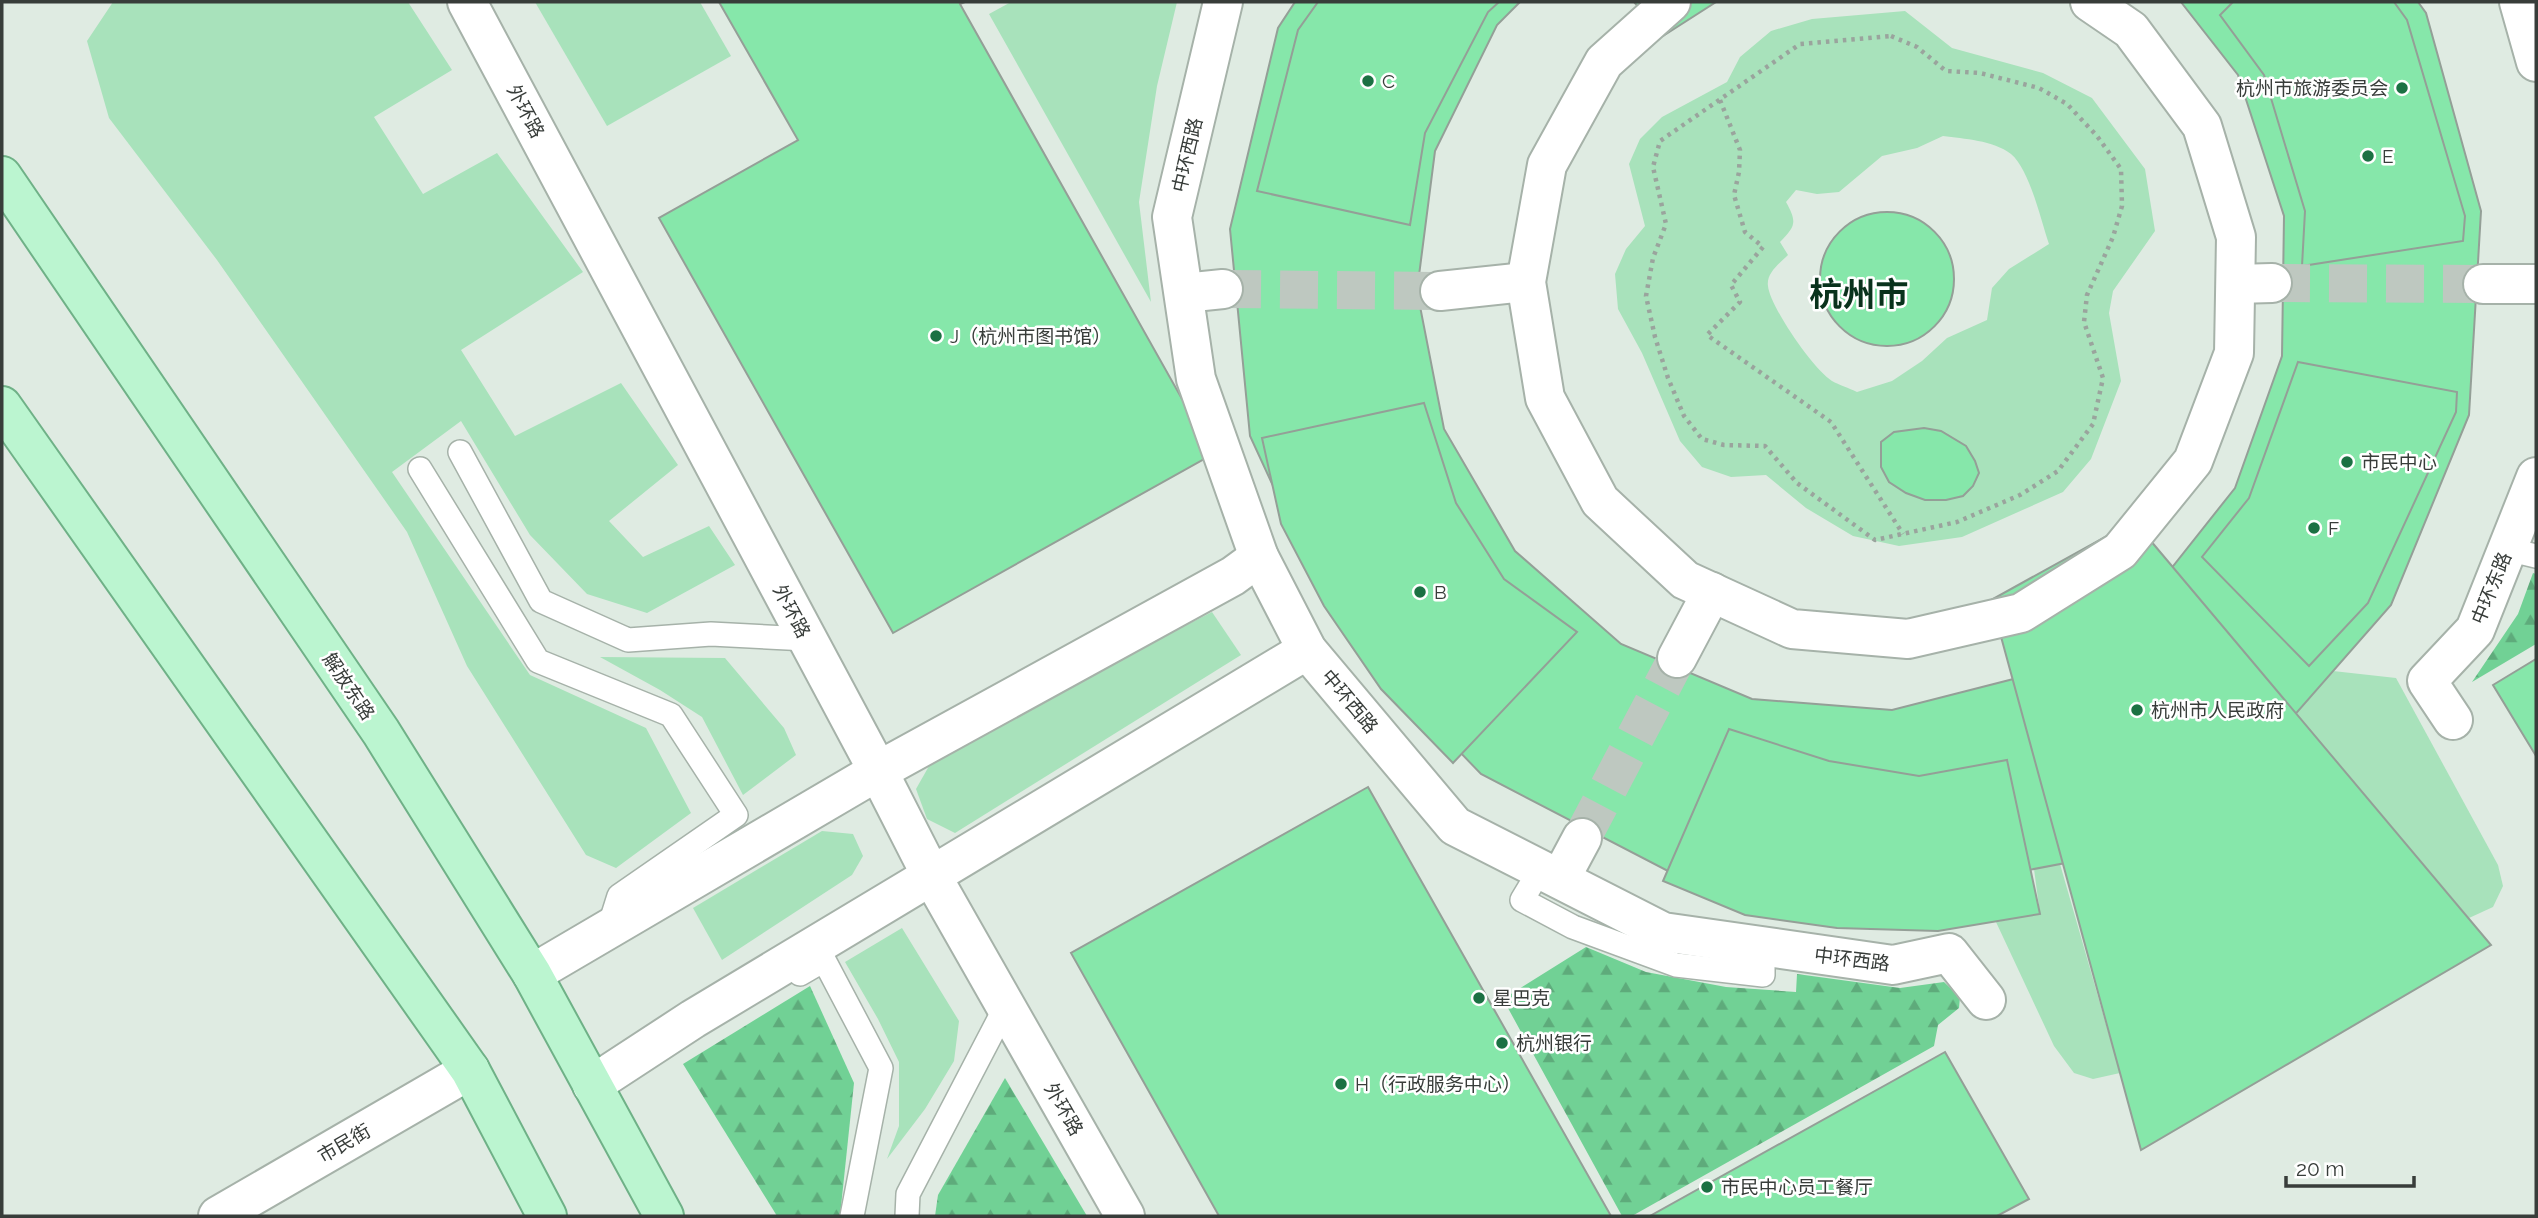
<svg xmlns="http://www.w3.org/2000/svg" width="2538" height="1218" font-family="Raleway,'Noto Sans SC',sans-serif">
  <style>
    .grass { fill: #a8e2bb; fill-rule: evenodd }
    .forest { fill: url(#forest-firs) }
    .building { fill: #86e7aa; stroke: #949f97; stroke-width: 2 }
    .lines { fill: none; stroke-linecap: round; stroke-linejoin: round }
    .minor-tunnel { stroke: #bec8c0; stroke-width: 38; stroke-dasharray: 38 19; stroke-linecap: butt }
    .service-casing { stroke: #a6b2a9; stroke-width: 26 }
    .minor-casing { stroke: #a6b2a9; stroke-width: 42 }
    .primary-casing { stroke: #6fb187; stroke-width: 42 }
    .path { stroke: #9aa49d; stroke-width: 4.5; stroke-dasharray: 3.5 5; stroke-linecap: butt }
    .service { stroke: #fff; stroke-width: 23 }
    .minor { stroke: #fff; stroke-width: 38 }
    .primary { stroke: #bbf5d0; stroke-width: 38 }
    .poi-dot { fill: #1b7143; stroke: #fff; stroke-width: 2.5 }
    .labels { text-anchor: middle; stroke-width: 5; stroke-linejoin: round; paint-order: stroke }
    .poi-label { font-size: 19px; fill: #383d3a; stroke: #fff; text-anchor: start }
    .street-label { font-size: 19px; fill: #383d3a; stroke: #fff }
    .town-label { font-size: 33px; font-weight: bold; fill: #09321c; stroke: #fff }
  </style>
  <defs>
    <pattern id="forest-firs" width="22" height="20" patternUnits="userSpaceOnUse" patternTransform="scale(1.75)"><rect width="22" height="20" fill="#71d195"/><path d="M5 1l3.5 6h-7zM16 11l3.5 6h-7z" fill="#5eab7b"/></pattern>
  </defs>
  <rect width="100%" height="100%" fill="#dfebe2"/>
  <g class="grass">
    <polygon points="113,2 408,2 452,70 374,117 423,194 497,153 583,272 461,350 515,436 621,383 678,465 609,521 643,557 709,526 735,565 647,613 587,594 530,535 461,421 392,472 530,675 646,728 691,813 616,868 586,855 467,666 407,532 217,260 109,118 87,41"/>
    <polygon points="535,2 700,2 731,56 607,126"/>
    <polygon points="1011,2 1177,2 1157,86 1139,202 1151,302 989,14"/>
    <path d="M1905 11 1952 48 2043 73 2092 98 2145 169 2155 231 2113 291 2109 313 2121 381 2091 459 2063 492 1962 537 1899 546 1853 536 1806 508 1766 475 1731 477 1702 467 1680 441 1642 353 1618 309 1615 274 1626 249 1645 226 1629 164 1640 139 1662 117 1727 82 1740 57 1771 31 1812 19ZM1943 136C1964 139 1993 140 2011 154 2030 170 2041 221 2049 244L2009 269 1992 288 1987 320 1947 338 1922 361 1892 381 1857 392C1849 388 1839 385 1832 381 1814 370 1770 307 1768 286 1766 273 1780 263 1788 255L1780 242C1796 226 1797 222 1786 202L1796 190 1817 194 1839 192 1882 156 1917 148Z"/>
    <polygon points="1212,612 1241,655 955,833 927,819 916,789 929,766 1116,661"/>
    <polygon points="600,657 725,658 784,728 796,755 743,795 702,717 660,690"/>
    <polygon points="2333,671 2396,678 2498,865 2503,886 2493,907 2469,918 2296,713"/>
    <polygon points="822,831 853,834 863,856 852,875 722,960 693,908"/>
    <polygon points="2060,864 2120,1073 2093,1079 2074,1073 2054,1046 1996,922 2040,914 2034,869"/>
    <polygon points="902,928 959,1021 954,1061 925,1109 887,1159 899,1126 899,1062 878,1019 845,962"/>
  </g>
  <g class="forest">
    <polygon points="2533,573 2536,574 2536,644 2472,682 2518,614"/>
    <polygon points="1586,947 1646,972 1726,987 1796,992 1797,974 1900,988 1944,982 1960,997 1959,1008 1938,1025 1934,1046 1632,1216 1622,1216 1503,999"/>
    <polygon points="810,986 854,1083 840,1216 777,1216 683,1064"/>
    <polygon points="1005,1078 1087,1216 935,1216 938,1195"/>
  </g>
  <g class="building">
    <polygon points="719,2 965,2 960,4 1213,454 893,633 659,218 798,140"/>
    <polygon points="1295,2 1520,2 1497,25 1435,151 1417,291 1444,429 1515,551 1621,644 1752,699 1892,710 2029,675 2147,599 2235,488 2282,356 2284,216 2238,75 2181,2 2418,2 2426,13 2481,211 2469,415 2391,605 2256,759 2076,861 1871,900 1666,870 1481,774 1337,624 1250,436 1230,229 1278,28"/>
    <polygon points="1318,2 1499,2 1488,12 1425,133 1410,225 1257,191 1298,30"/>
    <polygon points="1634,2 1716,2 1663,36"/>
    <polygon points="2233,2 2394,2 2407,20 2465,216 2463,241 2302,266 2305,211 2264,75 2220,15"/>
    <circle cx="1887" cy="279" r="67"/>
    <polygon points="2298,362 2457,392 2456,412 2368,603 2309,666 2202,557 2249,498"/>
    <polygon points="1424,403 1456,503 1504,579 1577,632 1453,763 1381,689 1324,606 1281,524 1262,438"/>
    <polygon points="1924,428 1941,431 1966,446 1975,461 1979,473 1973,486 1963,496 1946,500 1925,500 1906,493 1889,482 1881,467 1881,442 1894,432"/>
    <polygon points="2134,521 2491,945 2141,1150 1991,600"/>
    <polygon points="2536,659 2536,756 2493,685"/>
    <polygon points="1729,729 1829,761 1919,776 2007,760 2040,914 1938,931 1837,928 1745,915 1663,881"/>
    <polygon points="1368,787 1611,1216 1219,1216 1071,953"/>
    <polygon points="1945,1052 2029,1199 1997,1216 1650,1216"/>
  </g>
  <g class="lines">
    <g class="minor-tunnel">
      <polyline points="2272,283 2483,284"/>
      <polyline points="1223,289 1440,291"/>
      <polyline points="1582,838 1677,658"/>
    </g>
    <g class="service-casing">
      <g id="service">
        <polyline points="460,452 541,601 628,640 711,634 807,639"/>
        <polyline points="420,469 538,661 671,715 736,815 619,896 608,931"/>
        <polyline points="2507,549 2536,556"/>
        <polyline points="1540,870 1522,900 1573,927 1676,965 1763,975 1763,947"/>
        <polyline points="800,974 824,960 881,1068 852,1216"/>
        <polyline points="907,1216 908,1194 1006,1006"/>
      </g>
    </g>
    <g class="minor-casing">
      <g id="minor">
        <polyline points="467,2 878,771 931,875 1125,1216"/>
        <polyline points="1223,2 1172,217 1196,379 1259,557 1307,650 1455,826 1663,932 1893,965 1949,953 1986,1000"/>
        <polyline points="1671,2 1604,62 1547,165 1526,282 1545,398 1600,501 1685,580 1792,629 1908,639 2021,613 2120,551 2193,461 2234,353 2236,237 2202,126 2131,30 2090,2"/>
        <polyline points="2519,2 2536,62"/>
        <polyline points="2236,284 2272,283"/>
        <polyline points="2483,284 2536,284"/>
        <polyline points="1440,291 1526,282"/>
        <polyline points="1184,293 1223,289"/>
        <polyline points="1677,658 1712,592"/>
        <polyline points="2453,720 2427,681 2475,630 2536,477"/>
        <polyline points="1560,879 1582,838"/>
        <polyline points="532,974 878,771 1233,576 1259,557"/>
        <polyline points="592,1085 693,1019 1307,650"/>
        <polyline points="218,1216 470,1070"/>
      </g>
    </g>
    <g class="primary-casing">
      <g id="primary">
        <polyline points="2,176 381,732 532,974 664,1216"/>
        <polyline points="2,406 470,1070 547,1216"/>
      </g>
    </g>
    <g class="path">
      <polygon points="1891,36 1917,47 1946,71 1980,73 2039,88 2067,104 2097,136 2121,169 2122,206 2113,237 2087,295 2084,322 2103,378 2093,424 2058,471 2020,495 1957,522 1875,540 1797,483 1765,446 1724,445 1702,439 1684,416 1668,378 1655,337 1646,296 1653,258 1666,224 1653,167 1660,141 1800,44"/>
      <polyline points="1720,100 1740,150 1739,172 1734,195 1745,232 1763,247 1731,285 1740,302 1707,335 1831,422 1903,534"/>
    </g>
    <use href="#service" class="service"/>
    <use href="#minor" class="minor"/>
    <use href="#primary" class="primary"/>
  </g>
  <g class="poi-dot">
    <circle cx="1368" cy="81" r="7"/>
    <circle cx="2402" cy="88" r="7"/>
    <circle cx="2368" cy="156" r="7"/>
    <circle cx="936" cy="336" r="7"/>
    <circle cx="2347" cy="462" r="7"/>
    <circle cx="2314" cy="528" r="7"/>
    <circle cx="1420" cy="592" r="7"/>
    <circle cx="2137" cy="710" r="7"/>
    <circle cx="1479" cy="998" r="7"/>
    <circle cx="1502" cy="1043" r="7"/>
    <circle cx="1341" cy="1084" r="7"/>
    <circle cx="1707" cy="1187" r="7"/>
  </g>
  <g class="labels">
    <g class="poi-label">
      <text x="1382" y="88">C</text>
      <text x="2388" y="95" text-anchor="end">杭州市旅游委员会</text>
      <text x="2382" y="163">E</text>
      <text x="950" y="343">J（杭州市图书馆）</text>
      <text x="2361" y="469">市民中心</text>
      <text x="2328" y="535">F</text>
      <text x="1434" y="599">B</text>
      <text x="2151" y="717">杭州市人民政府</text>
      <text x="1493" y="1005">星巴克</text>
      <text x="1516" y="1050">杭州银行</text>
      <text x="1355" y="1091">H（行政服务中心）</text>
      <text x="1721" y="1194">市民中心员工餐厅</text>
    </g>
    <g class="street-label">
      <text transform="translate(526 111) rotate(62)" y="7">外环路</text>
      <text transform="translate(1187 155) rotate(-77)" y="7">中环西路</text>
      <text transform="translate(2491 588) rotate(-68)" y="7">中环东路</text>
      <text transform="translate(792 611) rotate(62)" y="7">外环路</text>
      <text transform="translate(349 686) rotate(56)" y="7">解放东路</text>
      <text transform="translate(1350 701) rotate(50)" y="7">中环西路</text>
      <text transform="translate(1852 959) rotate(7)" y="7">中环西路</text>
      <text transform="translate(1064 1109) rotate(60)" y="7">外环路</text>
      <text transform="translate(344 1143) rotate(-30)" y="7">市民街</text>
    </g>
    <g class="town-label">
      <text x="1859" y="306">杭州市</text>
    </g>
  </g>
  <rect width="2538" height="1218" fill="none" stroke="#383d3a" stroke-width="7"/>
  <path d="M2286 1176v10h128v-10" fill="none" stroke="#383d3a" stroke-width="3.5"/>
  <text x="2296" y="1176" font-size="21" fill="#383d3a" stroke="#ffffff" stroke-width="5" paint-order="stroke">20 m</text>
</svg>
